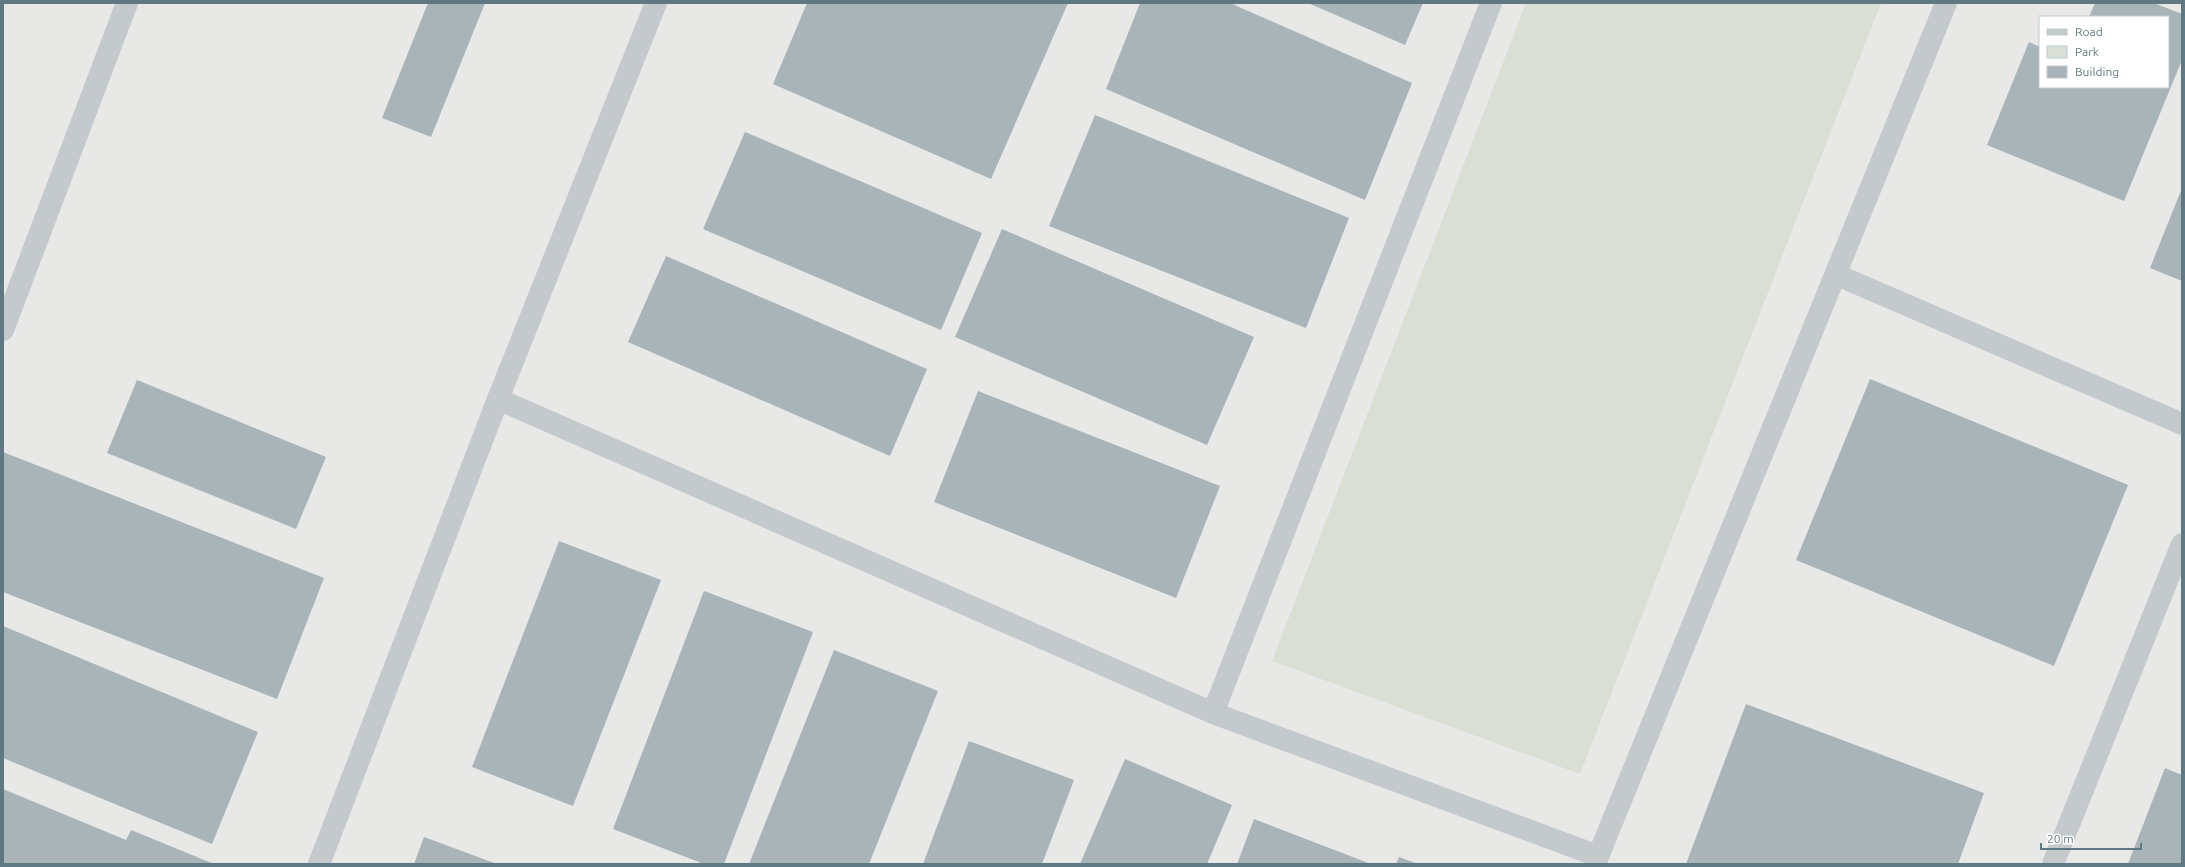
<svg xmlns="http://www.w3.org/2000/svg" width="2185" height="867" font-family="Ubuntu,sans-serif">
  <style>
    .built { fill: #e8e8e7; fill-rule: evenodd }
    .green { fill: #d9dfd4 }
    .building { fill: #a8b4b8 }
    .lines { fill: none; stroke-linecap: round; stroke-linejoin: round }
    .minor { stroke: #c4c9cc; stroke-width: 22 }
  </style>
  <rect width="100%" height="100%" fill="#f7f6f3"/>
  <path class="built" d="M3 3H2182V864H3ZM2040 17H2168V87H2040Z"/>
  <polygon class="green" points="1526,3 1881,3 1580,774 1272,661"/>
  <g class="building">
    <polygon points="428,3 485,3 431,137 382,118"/>
    <polygon points="807,3 1068,3 991,179 773,84"/>
    <polygon points="1140,3 1230,3 1412,83 1365,200 1106,89"/>
    <polygon points="1308,3 1423,3 1405,45"/>
    <polygon points="2095,3 2154,3 2182,14 2182,60 2124,201 1987,145 2029,42 2040,47 2040,87 2168,87 2168,17 2089,17"/>
    <polygon points="1095,115 1349,218 1306,328 1049,226"/>
    <polygon points="745,132 982,233 941,330 703,229"/>
    <polygon points="2182,188 2182,281 2150,268"/>
    <polygon points="1002,229 1254,337 1207,445 955,337"/>
    <polygon points="666,256 927,369 890,456 628,342"/>
    <polygon points="1870,379 2128,485 2054,666 1796,560"/>
    <polygon points="137,380 326,457 296,529 107,453"/>
    <polygon points="978,391 1220,486 1176,598 934,502"/>
    <polygon points="3,452 324,578 277,699 3,592"/>
    <polygon points="559,541 661,580 573,806 472,767"/>
    <polygon points="704,591 813,632 724,864 704,864 613,829"/>
    <polygon points="3,626 258,732 212,844 3,758"/>
    <polygon points="834,650 938,691 869,864 749,864"/>
    <polygon points="1746,704 1984,793 1958,864 1686,864"/>
    <polygon points="969,741 1074,780 1042,864 923,864"/>
    <polygon points="1125,759 1232,805 1207,864 1080,864"/>
    <polygon points="2165,768 2182,775 2182,864 2128,864"/>
    <polygon points="3,789 126,840 131,830 214,864 3,864"/>
    <polygon points="1254,819 1371,864 1237,864"/>
    <polygon points="424,837 497,864 414,864"/>
    <polygon points="1399,857 1418,864 1396,864"/>
  </g>
  <g class="lines">
    <g class="minor">
      <polyline points="1837,275 2182,424"/>
      <polyline points="3,330 127,3"/>
      <polyline points="498,399 1213,713 1598,856"/>
      <polyline points="1213,713 1491,3"/>
      <polyline points="319,864 498,399 656,3"/>
      <polyline points="1595,864 1946,3"/>
      <polyline points="2053,864 2182,544"/>
    </g>
  </g>
  <rect width="2185" height="867" fill="none" stroke="#5f7881" stroke-width="8"/>
  <rect x="2039" y="16" width="130" height="72" fill="#ffffff" stroke="#bfc9cd"/>
  <rect x="2047" y="29" width="20" height="6" fill="#c4c9cc" stroke="#bfc9cd"/>
  <text x="2075" y="36" font-size="12" fill="#5f7881">Road</text>
  <rect x="2047" y="46" width="20" height="12" fill="#d9dfd4" stroke="#bfc9cd"/>
  <text x="2075" y="56" font-size="12" fill="#5f7881">Park</text>
  <rect x="2047" y="66" width="20" height="12" fill="#a8b4b8" stroke="#bfc9cd"/>
  <text x="2075" y="76" font-size="12" fill="#5f7881">Building</text>
  <path d="M2041 843v6h100v-6" fill="none" stroke="#5f7881" stroke-width="2"/>
  <text x="2047" y="843" font-size="12" fill="#5f7881" stroke="#ffffff" stroke-width="3" paint-order="stroke">20 m</text>
</svg>
